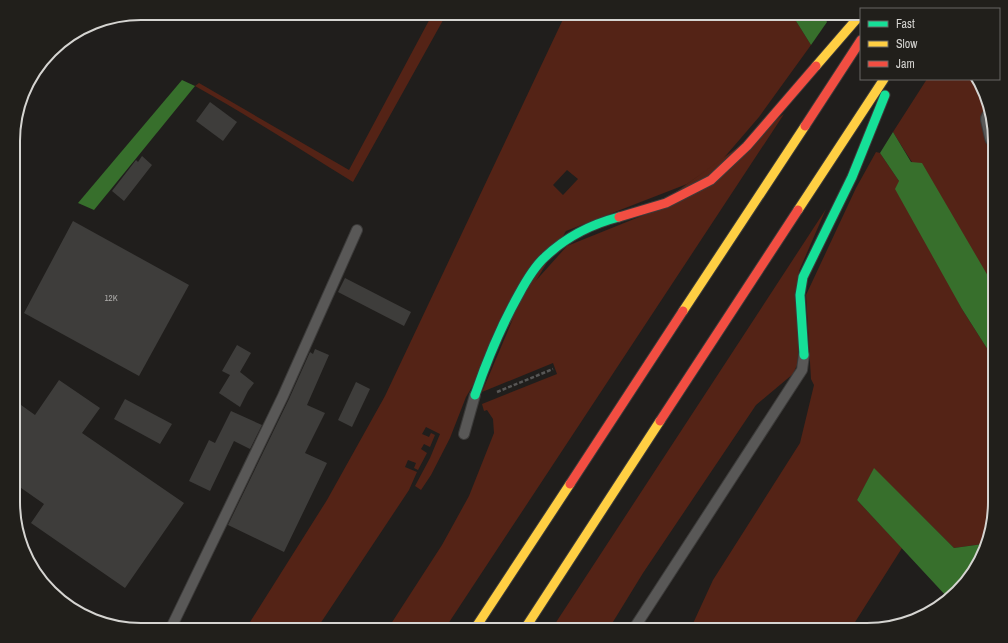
<svg xmlns="http://www.w3.org/2000/svg" width="1008" height="643" font-family="'Archivo Narrow',sans-serif">
  <style>
    .green { fill: #542316; fill-rule: evenodd }
    .water { fill: #376f2c }
    .building { fill: #3e3d3b }
    .lines { fill: none; stroke-linecap: round; stroke-linejoin: round }
    .lane-casing { stroke: #3c3b3a; stroke-width: 12 }
    .street-casing { stroke: #3c3b3a; stroke-width: 22 }
    .fast-casing { stroke: #3c3b3a; stroke-width: 11 }
    .slow-casing { stroke: #3c3b3a; stroke-width: 11 }
    .jam-casing { stroke: #3c3b3a; stroke-width: 11 }
    .path { stroke: #575655; stroke-width: 2.5; stroke-dasharray: 4 2; stroke-linecap: butt }
    .lane { stroke: #595857; stroke-width: 10 }
    .street { stroke: #595857; stroke-width: 20 }
    .fast { stroke: #16e098; stroke-width: 9 }
    .slow { stroke: #ffcf43; stroke-width: 9 }
    .jam { stroke: #f24e42; stroke-width: 9 }
    .labels { text-anchor: middle; stroke-width: 3; stroke-linejoin: round; paint-order: stroke }
    .number-label { font-size: 9px; fill: #afaeac }
    .rim { fill: none; stroke: #d5d4d1; stroke-width: 2 }
  </style>
  <rect width="100%" height="100%" fill="#201e1c"/>
  <g class="green">
    <path d="M433 13H447L353 182C301 150 249 116 195 86L199 83 349 170Z"/>
    <path d="M566 13H791L811 45 759 117 722 160 687 184 566 231 466 397 450 438 431 475 421 490 415 486 430 458 440 434 426 427 422 434 429 437 431 433 435 435 430 447 424 444 421 449 427 453 418 470 414 468 416 463 408 460 405 467 417 472 409 490 316 630H245L327 500 385 396ZM567 170 578 179 563 195 553 185Z"/>
    <path d="M927 79H979L986 105 984 119 995 157V288C963 235 925 185 893 132Z"/>
    <polygon points="784,114 444,630 387,630 442,545 469,496 494,433 493,419 487,410 484,411 482,404 557,374 553,363 482,392 523,295 567,246 644,215"/>
    <polygon points="876,152 880,153 899,181 962,309 995,361 995,511 983,544 954,548 874,469 857,500 902,548 850,630 690,630 713,580 800,443 814,385 811,379 806,295 856,188"/>
    <polygon points="826,209 799,271 798,356 797,365 793,374 756,405 643,573 608,630 551,630"/>
  </g>
  <g class="water">
    <polygon points="791,13 822,13 827,22 811,45"/>
    <polygon points="182,80 195,86 94,210 78,203"/>
    <polygon points="893,132 911,162 922,163 995,288 995,361 962,309 895,189 899,181 880,153"/>
    <polygon points="874,468 954,548 983,544 973,573 948,598 857,500"/>
  </g>
  <g class="building">
    <polygon points="210,102 237,122 223,141 196,121"/>
    <polygon points="142,156 152,165 124,201 112,191 136,160 138,162"/>
    <polygon points="73,221 189,285 139,376 24,313"/>
    <polygon points="345,278 411,312 404,326 338,292"/>
    <polygon points="237,345 251,353 240,372 254,383 248,391 240,407 219,393 230,375 222,371"/>
    <polygon points="315,349 329,355 307,405 325,413 305,453 327,463 284,552 228,525 289,399 310,352 313,354"/>
    <polygon points="59,380 100,408 82,433 184,503 125,588 31,523 44,504 14,483 14,400 35,415"/>
    <polygon points="356,382 370,389 352,427 338,420"/>
    <polygon points="125,399 172,424 160,444 114,419"/>
    <polygon points="231,411 262,425 250,449 234,441 210,491 189,481 209,440 215,443"/>
  </g>
  <g class="lines">
    <g class="lane-casing">
      <g id="lane">
        <polyline points="464,434 475,395"/>
        <polyline points="170,630 283,396 357,230"/>
        <polyline points="633,630 798,376 802,370 804,355"/>
      </g>
    </g>
    <g class="street-casing">
      <polyline id="street" points="991,119 995,137"/>
    </g>
    <g class="fast-casing">
      <g id="fast">
        <polyline points="804,355 800,295 803,277 852,177 885,95"/>
        <path d="M475 395C487 360 501 326 519 294 526 281 534 267 545 257 566 237 592 224 619 217"/>
      </g>
    </g>
    <g class="slow-casing">
      <g id="slow">
        <polyline points="816,66 861,14"/>
        <polyline points="798,210 884,79"/>
        <polyline points="683,311 805,126"/>
        <polyline points="474,630 570,484"/>
        <polyline points="524,630 660,421"/>
      </g>
    </g>
    <g class="jam-casing">
      <g id="jam">
        <polyline points="805,126 861,40"/>
        <polyline points="619,217 666,203 711,180 747,146 816,66"/>
        <polyline points="660,421 798,210"/>
        <polyline points="570,484 683,311"/>
      </g>
    </g>
    <polyline class="path" points="497,392 553,369"/>
    <use href="#lane" class="lane"/>
    <use href="#street" class="street"/>
    <use href="#fast" class="fast"/>
    <use href="#slow" class="slow"/>
    <use href="#jam" class="jam"/>
  </g>
  <g class="labels">
    <g class="number-label">
      <text x="111" y="301">12K</text>
    </g>
  </g>
  <path d="M0 0H1008V643H0ZM141 20H867A121 121 0 0 1 988 141V502A121 121 0 0 1 867 623H141A121 121 0 0 1 20 502V141A121 121 0 0 1 141 20Z" fill="#211f1b" fill-rule="evenodd"/>
  <path class="rim" d="M141 20H867A121 121 0 0 1 988 141V502A121 121 0 0 1 867 623H141A121 121 0 0 1 20 502V141A121 121 0 0 1 141 20Z"/>
  <rect x="860" y="8" width="140" height="72" fill="#211f1b" stroke="#696764"/>
  <rect x="868" y="21" width="20" height="6" fill="#16e098" stroke="#696764"/>
  <text x="896" y="28" font-size="12" fill="#d5d4d1">Fast</text>
  <rect x="868" y="41" width="20" height="6" fill="#ffcf43" stroke="#696764"/>
  <text x="896" y="48" font-size="12" fill="#d5d4d1">Slow</text>
  <rect x="868" y="61" width="20" height="6" fill="#f24e42" stroke="#696764"/>
  <text x="896" y="68" font-size="12" fill="#d5d4d1">Jam</text>
</svg>
